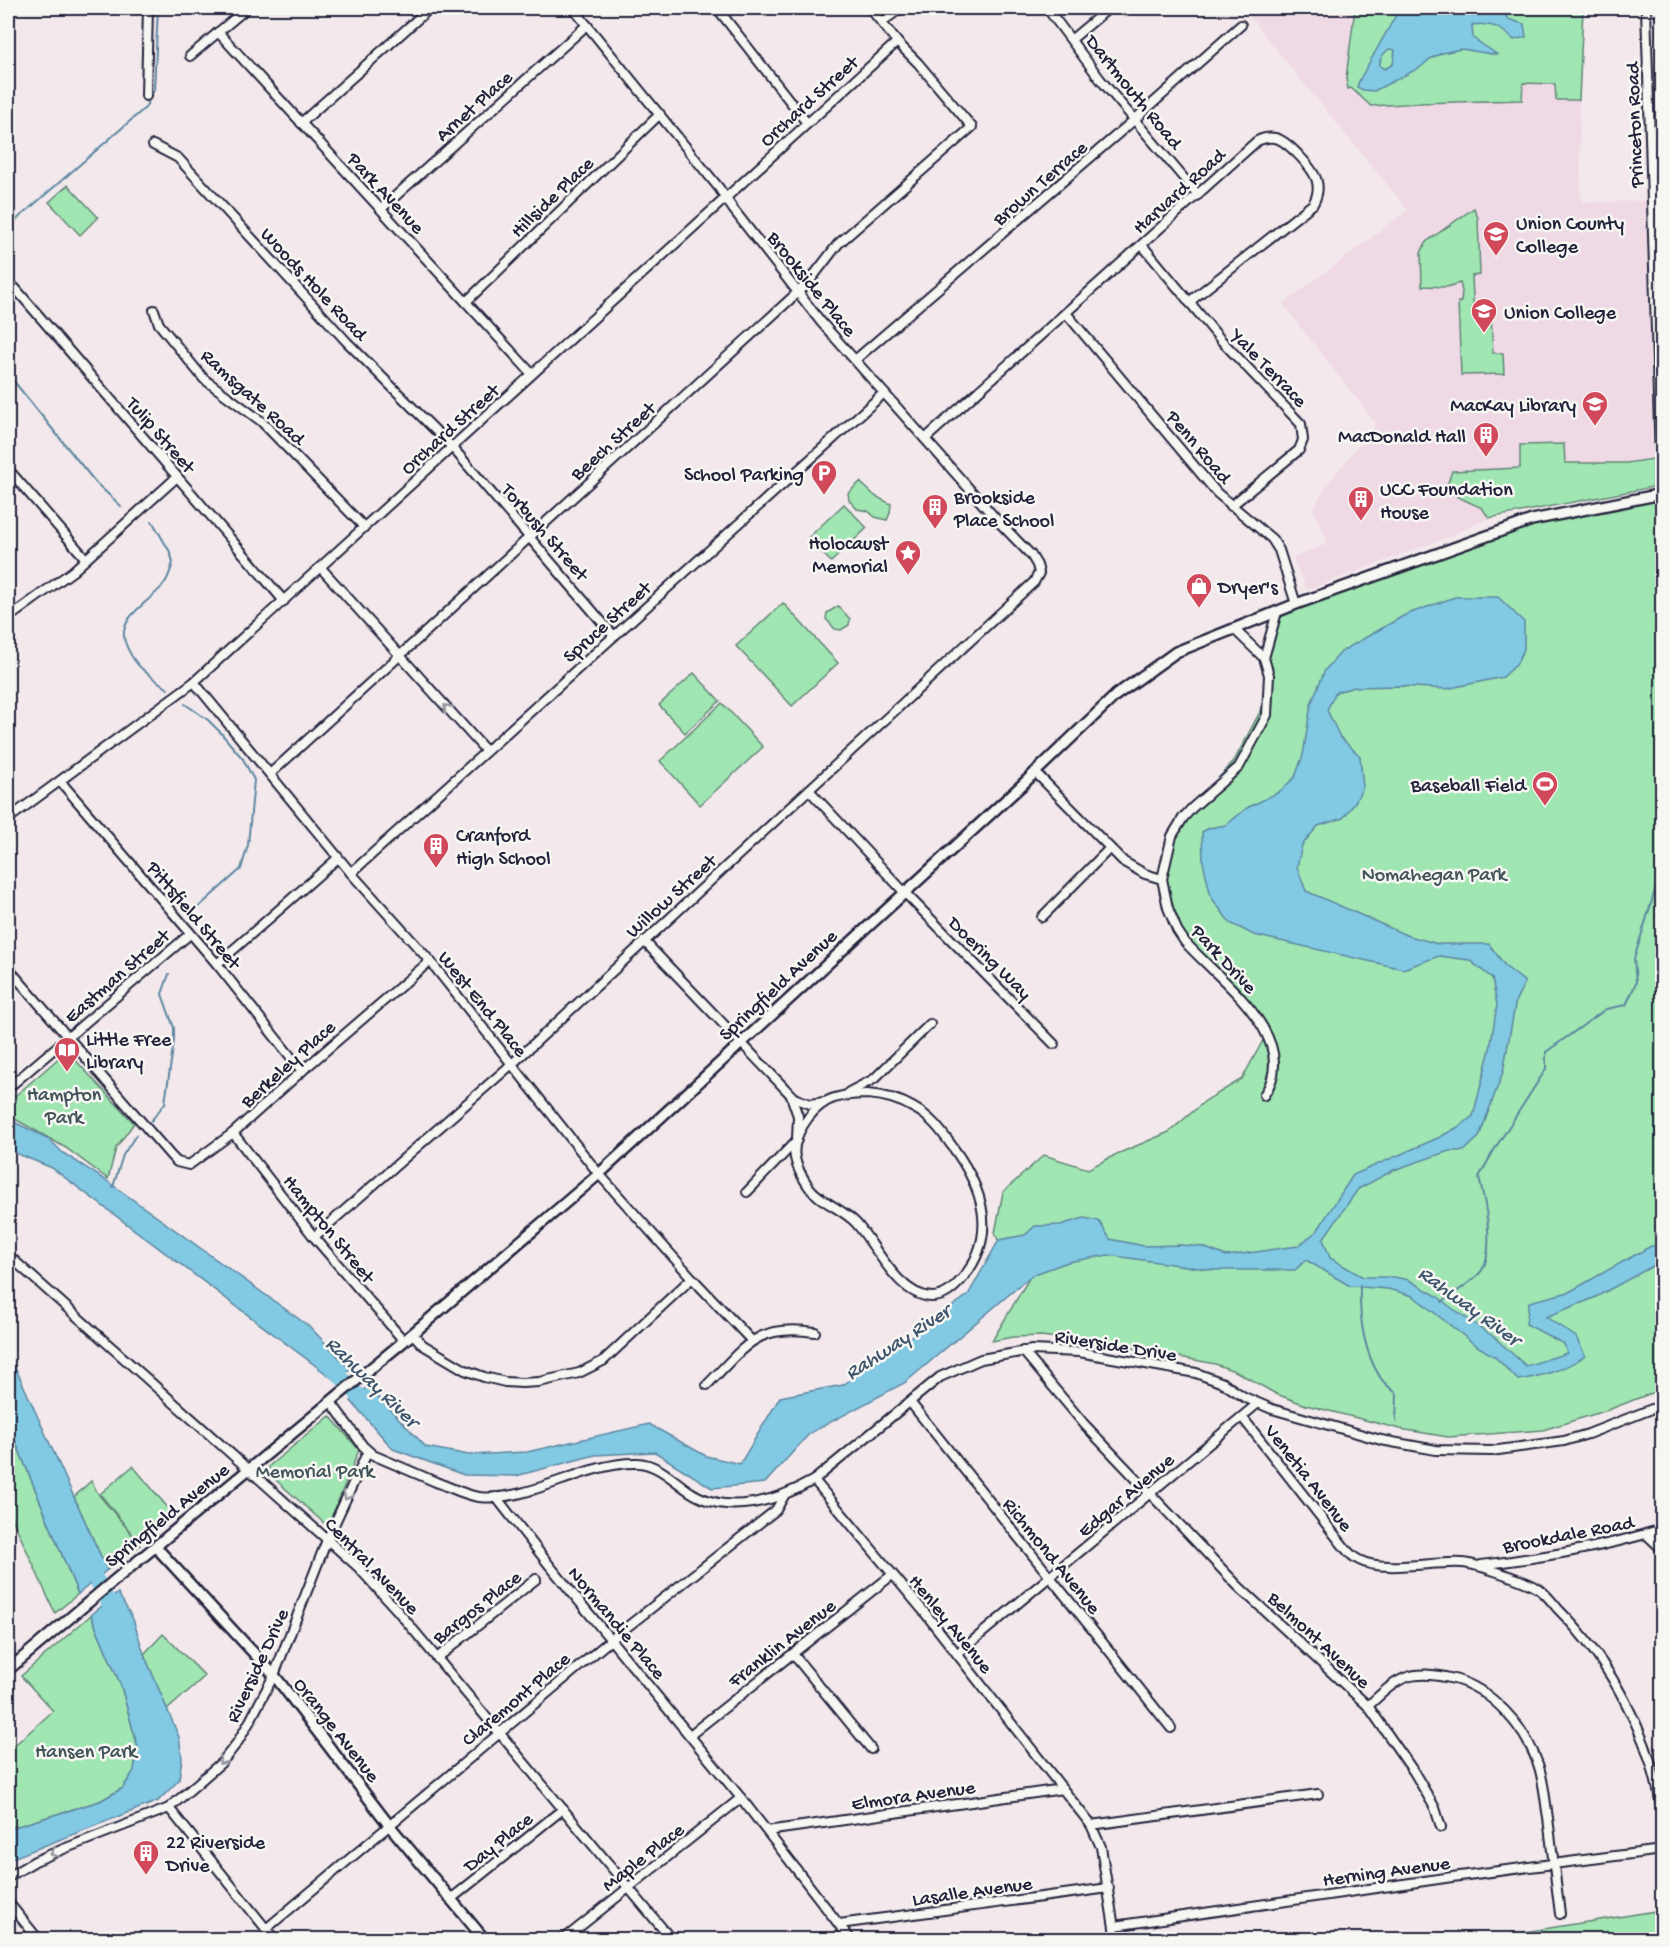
<svg xmlns="http://www.w3.org/2000/svg" width="1670" height="1947" font-family="'Gochi Hand',sans-serif">
  <style>
    .built { fill: #efd9e5 }
    .green { fill: #a0e6b2; stroke: #618476; stroke-width: 1.5 }
    .water { fill: #82c9e3; stroke: #5c86a0; stroke-width: 1.5; fill-rule: evenodd }
    .lines { fill: none; stroke-linecap: round; stroke-linejoin: round }
    .stream { stroke: #5c86a0; stroke-width: 2 }
    .river { stroke: #82c9e3; stroke-width: 15 }
    .minor-casing { stroke: #22223b; stroke-width: 12 }
    .tertiary-casing { stroke: #22223b; stroke-width: 14 }
    .minor { stroke: #f6f6f2; stroke-width: 8 }
    .tertiary { stroke: #f6f6f2; stroke-width: 9 }
    .oneway { stroke: #9797a0 }
    .labels { text-anchor: middle; stroke-width: 5; stroke-linejoin: round; paint-order: stroke }
    .street-label { font-size: 20px; fill: #22223b; stroke: #f6f6f2 }
    .poi-label { font-size: 20px; fill: #22223b; stroke: #f6f6f2; text-anchor: start }
    .park-label { font-size: 20px; fill: #425359; stroke: #f6f6f2 }
    .water-label { font-size: 21px; font-style: italic; fill: #3f546d; stroke: #f6f6f2 }
  </style>
  <rect width="100%" height="100%" fill="#f3e9ec"/>
  <filter id="ink" filterUnits="userSpaceOnUse"><feTurbulence type="fractalNoise" baseFrequency=".0167" numOctaves="2"/><feDisplacementMap in="SourceGraphic" scale="12" xChannelSelector="R" yChannelSelector="G"/><feConvolveMatrix kernelMatrix="1 2 1 2 8 2 1 2 1" color-interpolation-filters="sRGB"/></filter>
  <g filter="url(#ink)">
    <polygon class="built" points="1244,8 1582,8 1579,100 1581,202 1646,201 1653,487 1489,518 1451,536 1307,590 1293,558 1328,543 1313,508 1328,483 1376,424 1283,304 1408,210 1262,32"/>
    <g class="green">
      <polygon points="1355,8 1583,8 1579,100 1556,100 1555,84 1523,83 1522,100 1420,103 1371,106 1351,88 1348,89 1346,78"/>
      <polygon points="68,185 98,217 80,235 49,202"/>
      <polygon points="1474,208 1478,218 1480,275 1472,276 1474,317 1491,317 1493,353 1503,353 1504,374 1461,375 1458,302 1461,302 1462,291 1460,283 1447,287 1422,286 1421,253 1426,242"/>
      <polygon points="1564,444 1565,463 1626,463 1653,459 1653,487 1489,518 1482,508 1445,491 1452,471 1520,468 1520,445"/>
      <polygon points="860,482 875,496 891,504 890,513 887,520 875,517 868,511 857,509 849,500 848,493"/>
      <polygon points="1662,494 1662,1389 1608,1410 1543,1430 1448,1437 1400,1429 1306,1405 1276,1394 1237,1372 1215,1364 1118,1345 1041,1336 1013,1337 992,1341 1031,1275 998,1240 995,1233 1003,1192 1044,1155 1088,1169 1117,1154 1169,1132 1205,1101 1242,1079 1267,1033 1177,930 1162,879 1172,836 1192,808 1234,761 1265,702 1264,658 1277,612 1532,520"/>
      <polygon points="844,504 867,528 831,562 808,538"/>
      <polygon points="783,603 838,663 792,706 736,646"/>
      <polygon points="838,606 850,619 849,625 841,630 835,629 826,619 827,613"/>
      <polygon points="694,673 720,701 685,733 659,705"/>
      <polygon points="722,703 763,747 700,805 660,761"/>
      <polygon points="67,1051 134,1123 116,1148 108,1179 66,1148 8,1115 8,1102"/>
      <polygon points="330,1416 359,1450 329,1523 324,1523 269,1474 269,1466"/>
      <polygon points="8,1423 78,1594 55,1613 8,1509"/>
      <polygon points="133,1466 173,1514 138,1542 140,1545 107,1570 74,1497 91,1481 99,1495 136,1539 100,1494"/>
      <polygon points="91,1615 121,1686 138,1748 134,1771 123,1788 100,1801 8,1829 8,1782 12,1778 8,1775 8,1751 53,1711 21,1676"/>
      <polygon points="163,1634 205,1676 167,1710 144,1654"/>
      <polygon points="1662,1910 1662,1939 1482,1939"/>
    </g>
    <g class="water">
      <path d="M1400 8H1500L1508 19 1524 24 1526 37 1514 40C1501 28 1491 22 1472 25L1473 38 1498 55 1461 49 1442 53 1430 59 1421 67 1374 91 1363 90 1357 87 1360 79ZM1389 49 1395 50 1393 64 1385 69 1380 66C1379 58 1383 54 1389 49Z"/>
      <path d="M1455 597H1498L1524 622V649L1516 665 1503 677 1446 689 1399 686 1355 687 1336 692 1327 710 1340 737 1360 756 1363 787 1354 804 1343 818 1318 826 1302 845 1297 867 1306 891 1406 935 1438 944H1489L1506 967 1525 982 1516 1000 1503 1072 1479 1137 1464 1151H1449L1394 1170 1358 1189 1323 1239 1330 1258 1363 1277H1394L1409 1280 1437 1296 1449 1306 1494 1337 1526 1366 1567 1353 1564 1344 1526 1324 1529 1302 1569 1292 1651 1246H1662V1261L1594 1298 1546 1317 1576 1337 1585 1356C1564 1370 1543 1376 1518 1380L1495 1357 1474 1344 1413 1296 1388 1289 1350 1286 1306 1260 1295 1270H1213L1108 1255 1068 1262 1032 1275 906 1382 810 1433 765 1483 712 1488 655 1452 595 1455 516 1476 464 1475 393 1449 351 1401 368 1386 426 1447 469 1455 527 1452 649 1424 706 1456 740 1464 780 1397 843 1385 968 1295 999 1240 1025 1235 1035 1226 1060 1225 1084 1218 1099 1221 1110 1239 1144 1246 1181 1245 1203 1247 1226 1256 1298 1246 1317 1231 1353 1175 1440 1137 1460 1126 1473 1116 1490 1049 1497 1005 1492 978 1469 960 1439 956 1403 969 1254 935 1230 923 1211 897 1203 862 1202 832 1209 828 1226 825 1247 808 1279 792 1295 777 1303 755 1311 704 1325 670 1342 651 1405 615Z"/>
      <polygon points="8,1119 49,1139 63,1153 107,1181 310,1327 350,1369 336,1381 52,1168 8,1150"/>
      <polygon points="8,1358 17,1371 107,1570 78,1594 8,1423"/>
      <polygon points="118,1593 133,1619 144,1654 179,1737 182,1758 179,1780 158,1801 8,1860 8,1829 100,1801 123,1788 134,1771 138,1748 121,1686 91,1615"/>
    </g>
    <g class="lines">
      <g class="stream">
        <polyline points="8,227 145,108 154,90 158,8"/>
        <polyline points="8,374 96,483 121,506"/>
        <path d="M152 521 170 552 173 562C171 570 169 577 164 584 151 602 117 616 125 642 134 667 147 673 168 689"/>
        <polyline points="185,704 208,720 220,732 243,759 254,780 248,845 241,869 192,913"/>
        <polyline points="151,1121 165,1103 174,1041 174,1028 162,994 169,974"/>
        <polyline points="113,1187 123,1155 136,1135"/>
        <path d="M1360 1285C1359 1316 1363 1350 1380 1377 1384 1384 1392 1389 1397 1394L1396 1421"/>
        <path d="M1442 1302C1452 1294 1476 1280 1482 1270 1495 1248 1485 1201 1479 1177L1494 1150 1546 1069V1052L1606 1009 1626 1005 1636 983 1634 959 1662 868"/>
      </g>
      <g class="river">
        <polyline points="327,1363 371,1408"/>
        <polyline points="86,1561 107,1599 115,1620"/>
      </g>
      <g class="minor-casing">
        <g id="minor">
          <polyline points="717,8 807,123"/>
          <polyline points="1047,8 1100,79 1198,195"/>
          <polyline points="1646,8 1661,494"/>
          <polyline points="882,22 901,8"/>
          <polyline points="218,32 532,374"/>
          <polyline points="1072,39 1109,8"/>
          <polyline points="190,56 247,8"/>
          <polyline points="146,96 148,8"/>
          <polyline points="301,123 430,8"/>
          <polyline points="1650,135 1662,135"/>
          <polyline points="153,145 178,158 347,342 452,447 614,636"/>
          <polyline points="381,209 587,25"/>
          <polyline points="1142,245 1221,340 1301,424 1303,440 1299,450 1231,506"/>
          <polyline points="15,288 284,601"/>
          <polyline points="466,302 660,114"/>
          <polyline points="154,310 159,324 204,379 261,421 364,527"/>
          <polyline points="1066,313 1217,493 1272,539 1279,550 1296,604"/>
          <polyline points="855,360 1134,120 1241,25"/>
          <path d="M925 439 1257 141C1263 138 1269 137 1275 138 1287 140 1315 170 1317 182 1319 190 1317 197 1313 204L1189 302"/>
          <polyline points="8,469 86,559"/>
          <polyline points="321,568 486,751"/>
          <polyline points="8,618 73,571 177,477"/>
          <polyline points="1234,629 1264,658"/>
          <polyline points="194,682 351,873 430,961 599,1174 692,1278 751,1340"/>
          <polyline points="1035,772 1124,862 1145,874 1162,879"/>
          <polyline points="270,774 808,283 838,244 972,127 918,63 898,43 870,8"/>
          <polyline points="60,781 217,964 302,1071"/>
          <polyline points="809,790 906,894 1054,1044"/>
          <polyline points="8,819 194,682 897,42"/>
          <polyline points="351,873 884,393"/>
          <polyline points="1042,917 1110,848"/>
          <polyline points="644,941 794,1098 810,1104 824,1102"/>
          <polyline points="217,964 338,858"/>
          <polyline points="8,968 171,1156 177,1162 189,1165 233,1133 302,1071 430,961"/>
          <polyline points="8,1088 190,934"/>
          <polyline points="849,1092 874,1079 930,1024"/>
          <path d="M867 1094C884 1095 899 1099 914 1108 931 1117 941 1131 952 1146 983 1188 999 1235 962 1279 954 1288 945 1297 932 1297 898 1296 876 1245 856 1223 843 1209 820 1202 809 1187 803 1178 797 1169 795 1158 791 1138 809 1111 827 1101 839 1095 854 1094 867 1094Z"/>
          <path d="M1264 1095C1303 1038 1219 980 1185 942L1177 930 1168 908 1162 879 1172 836 1183 818 1192 808 1239 767 1267 715 1269 675 1264 658 1277 612"/>
          <polyline points="233,1133 314,1237 404,1341"/>
          <polyline points="747,1192 797,1140 798,1116 791,1096"/>
          <polyline points="314,1237 512,1064 1034,582 1039,573 1037,565 1031,555 996,519 821,322 733,209 719,188 573,8"/>
          <polyline points="8,1255 358,1567 396,1609 672,1940"/>
          <polyline points="413,1334 423,1345 465,1370 484,1377 505,1382 522,1383 539,1382 579,1373 603,1361 692,1278"/>
          <polyline points="1023,1351 1085,1425 1238,1586 1368,1706 1414,1772 1435,1808 1441,1827"/>
          <path d="M707 1385C745 1347 756 1323 815 1332"/>
          <path d="M331 1402 363 1446 373 1455C394 1464 415 1473 436 1482 450 1487 464 1495 479 1497 528 1503 587 1461 638 1463 658 1464 674 1481 689 1491 727 1517 777 1501 814 1480L940 1377 981 1359 1032 1350 1079 1352 1196 1373 1223 1383 1244 1397 1272 1409 1381 1440 1436 1450 1491 1451 1564 1441 1588 1434 1662 1405"/>
          <polyline points="910,1402 1171,1728"/>
          <path d="M1242 1417 1345 1548C1349 1553 1353 1557 1359 1560 1383 1573 1433 1561 1462 1563 1478 1564 1526 1581 1539 1589 1546 1594 1553 1603 1558 1609 1610 1661 1652 1739 1662 1812"/>
          <polyline points="814,1480 925,1613 1091,1825 1101,1847 1116,1940"/>
          <polyline points="496,1497 550,1566 741,1798 851,1940"/>
          <polyline points="1646,1534 1662,1549"/>
          <path d="M1481 1565C1544 1557 1602 1548 1662 1529"/>
          <polyline points="793,1654 871,1749"/>
          <polyline points="957,1654 1257,1404"/>
          <polyline points="437,1658 536,1579"/>
          <path d="M1368 1706C1399 1677 1409 1668 1454 1679 1492 1689 1525 1727 1538 1764 1544 1781 1545 1800 1548 1818 1552 1850 1556 1882 1560 1914"/>
          <polyline points="690,1735 892,1575"/>
          <polyline points="169,1808 275,1940"/>
          <polyline points="1091,1825 1318,1794"/>
          <polyline points="767,1831 1063,1789"/>
          <polyline points="8,1877 35,1861 66,1848 169,1808 222,1762 237,1743 250,1721 274,1675 327,1540 368,1451"/>
          <polyline points="451,1899 563,1809"/>
          <polyline points="8,1902 39,1940"/>
          <polyline points="839,1924 1109,1888"/>
          <polyline points="1114,1926 1452,1877 1662,1850"/>
          <polyline points="266,1929 613,1638 776,1510 785,1494"/>
          <polyline points="563,1940 741,1798"/>
        </g>
      </g>
      <g class="tertiary-casing">
        <g id="tertiary">
          <polyline points="155,1546 274,1675 389,1825 485,1940"/>
          <polyline points="8,1670 116,1579 404,1341 599,1174 1022,785 1116,695 1176,652 1296,604 1532,520 1662,494"/>
        </g>
      </g>
      <use href="#minor" class="minor"/>
      <use href="#tertiary" class="tertiary"/>
    </g>
    <defs><path id="oneway-chevron" d="M-2-3.5L2.5 0L-2 3.5" fill="none" stroke-width="1.6" stroke-linecap="round" stroke-linejoin="round" transform="scale(1.5)"/></defs>
    <g class="oneway">
      <use href="#oneway-chevron" transform="translate(447 708) rotate(-132)"/>
      <use href="#oneway-chevron" transform="translate(347 1496) rotate(115)"/>
      <use href="#oneway-chevron" transform="translate(222 1761) rotate(132)"/>
      <use href="#oneway-chevron" transform="translate(54 1853) rotate(156)"/>
    </g>
  </g>
  <defs>
    <g id="university-pin" transform="scale(1.35)"><path d="M0 17L-7.5 6A9.5 9.5 0 1 1 7.5 6Z" fill="#d1495b" stroke="#f6f6f2"/><path d="M0-5L7-2L0 1L-7-2ZM-4 1L0 2.5L4 1V4Q0 6-4 4Z" fill="#fff"/></g>
    <g id="building-pin" transform="scale(1.35)"><path d="M0 17L-7.5 6A9.5 9.5 0 1 1 7.5 6Z" fill="#d1495b" stroke="#f6f6f2"/><path d="M-4-6H4V6H1V3H-1V6H-4ZM-2.5-4.3h1.7v1.8h-1.7ZM.8-4.3h1.7v1.8H.8ZM-2.5-1h1.7V.8h-1.7ZM.8-1h1.7V.8H.8Z" fill="#fff"/></g>
    <g id="parking-pin" transform="scale(1.35)"><path d="M0 17L-7.5 6A9.5 9.5 0 1 1 7.5 6Z" fill="#d1495b" stroke="#f6f6f2"/><path d="M-3.5-5.5H1a3.5 3.5 0 0 1 0 7H-1V5.5H-3.5ZM-1-3.4V-.6H.8a1.4 1.4 0 0 0 0-2.8Z" fill="#fff"/></g>
    <g id="sight-pin" transform="scale(1.35)"><path d="M0 17L-7.5 6A9.5 9.5 0 1 1 7.5 6Z" fill="#d1495b" stroke="#f6f6f2"/><path d="M0-6L1.8-2.2L6-1.7L2.9 1.2L3.7 5.4L0 3.3L-3.7 5.4L-2.9 1.2L-6-1.7L-1.8-2.2Z" fill="#fff"/></g>
    <g id="shop-pin" transform="scale(1.35)"><path d="M0 17L-7.5 6A9.5 9.5 0 1 1 7.5 6Z" fill="#d1495b" stroke="#f6f6f2"/><path d="M-5-2.5h2.3a2.7 3.5 0 0 1 5.4 0H5L5.5 6h-11ZM-1.5-2.5h3a1.5 2.3 0 0 0-3 0Z" fill="#fff"/></g>
    <g id="stadium-pin" transform="scale(1.35)"><path d="M0 17L-7.5 6A9.5 9.5 0 1 1 7.5 6Z" fill="#d1495b" stroke="#f6f6f2"/><path d="M0-5a6.5 5 0 1 0 0 10a6.5 5 0 1 0 0-10ZM-3.5-1.8h7v3.6h-7Z" fill="#fff"/></g>
    <g id="library-pin" transform="scale(1.35)"><path d="M0 17L-7.5 6A9.5 9.5 0 1 1 7.5 6Z" fill="#d1495b" stroke="#f6f6f2"/><path d="M-6-4Q-3-5.5-.7-3.5V5Q-3 3-6 4ZM6-4Q3-5.5 .7-3.5V5Q3 3 6 4Z" fill="#fff"/></g>
  </defs>
  <g fill-rule="evenodd">
    <use href="#university-pin" x="1496" y="234"/>
    <use href="#university-pin" x="1484" y="311"/>
    <use href="#university-pin" x="1595" y="404"/>
    <use href="#building-pin" x="1486" y="435"/>
    <use href="#parking-pin" x="824" y="473"/>
    <use href="#building-pin" x="1361" y="499"/>
    <use href="#building-pin" x="935" y="507"/>
    <use href="#sight-pin" x="908" y="553"/>
    <use href="#shop-pin" x="1199" y="586"/>
    <use href="#stadium-pin" x="1545" y="784"/>
    <use href="#building-pin" x="436" y="846"/>
    <use href="#library-pin" x="67" y="1050"/>
    <use href="#building-pin" x="146" y="1853"/>
  </g>
  <g class="labels">
    <g class="street-label">
      <text transform="translate(1135 91) rotate(51)" y="7">Dartmouth Road</text>
      <text transform="translate(808 100) rotate(-42)" y="7">Orchard Street</text>
      <text transform="translate(473 105) rotate(-42)" y="7">Arnet Place</text>
      <text transform="translate(1633 125) rotate(-92)" y="7">Princeton Road</text>
      <text transform="translate(1039 182) rotate(-41)" y="7">Brown Terrace</text>
      <text transform="translate(1178 190) rotate(-42)" y="7">Harvard Road</text>
      <text transform="translate(387 192) rotate(47)" y="7">Park Avenue</text>
      <text transform="translate(551 196) rotate(-44)" y="7">Hillside Place</text>
      <text transform="translate(315 283) rotate(47)" y="7">Woods Hole Road</text>
      <text transform="translate(813 283) rotate(51)" y="7">Brookside Place</text>
      <text transform="translate(1270 367) rotate(46)" y="7">Yale Terrace</text>
      <text transform="translate(254 396) rotate(42)" y="7">Ramsgate Road</text>
      <text transform="translate(449 428) rotate(-42)" y="7">Orchard Street</text>
      <text transform="translate(162 434) rotate(49)" y="7">Tulip Street</text>
      <text transform="translate(612 440) rotate(-42)" y="7">Beech Street</text>
      <text transform="translate(1200 446) rotate(50)" y="7">Penn Road</text>
      <text transform="translate(546 531) rotate(49)" y="7">Torbush Street</text>
      <text transform="translate(606 621) rotate(-42)" y="7">Spruce Street</text>
      <text transform="translate(670 895) rotate(-42)" y="7">Willow Street</text>
      <text transform="translate(195 914) rotate(50)" y="7">Pittsfield Street</text>
      <text transform="translate(991 957) rotate(45)" y="7">Doering Way</text>
      <text transform="translate(1225 958) rotate(47)" y="7">Park Drive</text>
      <text transform="translate(116 975) rotate(-41)" y="7">Eastman Street</text>
      <text transform="translate(777 984) rotate(-43)" y="7">Springfield Avenue</text>
      <text transform="translate(484 1003) rotate(51)" y="7">West End Place</text>
      <text transform="translate(287 1063) rotate(-42)" y="7">Berkeley Place</text>
      <text transform="translate(330 1228) rotate(51)" y="7">Hampton Street</text>
      <text transform="translate(1116 1344) rotate(9)" y="7">Riverside Drive</text>
      <text transform="translate(1310 1477) rotate(52)" y="7">Venetia Avenue</text>
      <text transform="translate(1125 1494) rotate(-40)" y="7">Edgar Avenue</text>
      <text transform="translate(166 1514) rotate(-39)" y="7">Springfield Avenue</text>
      <text transform="translate(1568 1533) rotate(-11)" y="7">Brookdale Road</text>
      <text transform="translate(1053 1555) rotate(51)" y="7">Richmond Avenue</text>
      <text transform="translate(373 1565) rotate(46)" y="7">Central Avenue</text>
      <text transform="translate(476 1606) rotate(-38)" y="7">Bargos Place</text>
      <text transform="translate(618 1622) rotate(50)" y="7">Normandie Place</text>
      <text transform="translate(952 1623) rotate(51)" y="7">Henley Avenue</text>
      <text transform="translate(1320 1639) rotate(43)" y="7">Belmont Avenue</text>
      <text transform="translate(781 1642) rotate(-38)" y="7">Franklin Avenue</text>
      <text transform="translate(256 1665) rotate(-65)" y="7">Riverside Drive</text>
      <text transform="translate(515 1698) rotate(-40)" y="7">Claremont Place</text>
      <text transform="translate(338 1729) rotate(52)" y="7">Orange Avenue</text>
      <text transform="translate(913 1794) rotate(-8)" y="7">Elmora Avenue</text>
      <text transform="translate(497 1841) rotate(-39)" y="7">Day Place</text>
      <text transform="translate(642 1856) rotate(-38)" y="7">Maple Place</text>
      <text transform="translate(1386 1870) rotate(-8)" y="7">Herning Avenue</text>
      <text transform="translate(972 1890) rotate(-8)" y="7">Lasalle Avenue</text>
    </g>
    <g class="poi-label">
      <text x="1516" y="229">Union County<tspan x="1516" dy="23">College</tspan></text>
      <text x="1504" y="318">Union College</text>
      <text x="1576" y="411" text-anchor="end">MacKay Library</text>
      <text x="1466" y="442" text-anchor="end">MacDonald Hall</text>
      <text x="804" y="480" text-anchor="end">School Parking</text>
      <text x="1380" y="495">UCC Foundation<tspan x="1380" dy="23">House</tspan></text>
      <text x="954" y="503">Brookside<tspan x="954" dy="23">Place School</tspan></text>
      <text x="888" y="549" text-anchor="end">Holocaust<tspan x="888" dy="23">Memorial</tspan></text>
      <text x="1218" y="593">Dryer's</text>
      <text x="1526" y="791" text-anchor="end">Baseball Field</text>
      <text x="456" y="841">Cranford<tspan x="456" dy="23">High School</tspan></text>
      <text x="86" y="1045">Little Free<tspan x="86" dy="23">Library</tspan></text>
      <text x="166" y="1848">22 Riverside<tspan x="166" dy="23">Drive</tspan></text>
    </g>
    <g class="park-label">
      <text x="1434" y="880">Nomahegan Park</text>
      <text x="64" y="1100">Hampton<tspan x="64" dy="23">Park</tspan></text>
      <text x="315" y="1477">Memorial Park</text>
      <text x="86" y="1757">Hansen Park</text>
    </g>
    <g class="water-label">
      <text transform="translate(1470 1305) rotate(36)" y="7">Rahway River</text>
      <text transform="translate(897 1341) rotate(-33)" y="7">Rahway River</text>
      <text transform="translate(373 1381) rotate(44)" y="7">Rahway River</text>
    </g>
  </g>
  <rect width="1670" height="1947" fill="none" stroke="#f6f6f2" stroke-width="30"/>
  <rect x="15" y="15" width="1640" height="1917" fill="none" stroke="#22223b" stroke-width="2" filter="url(#ink)"/>
</svg>
